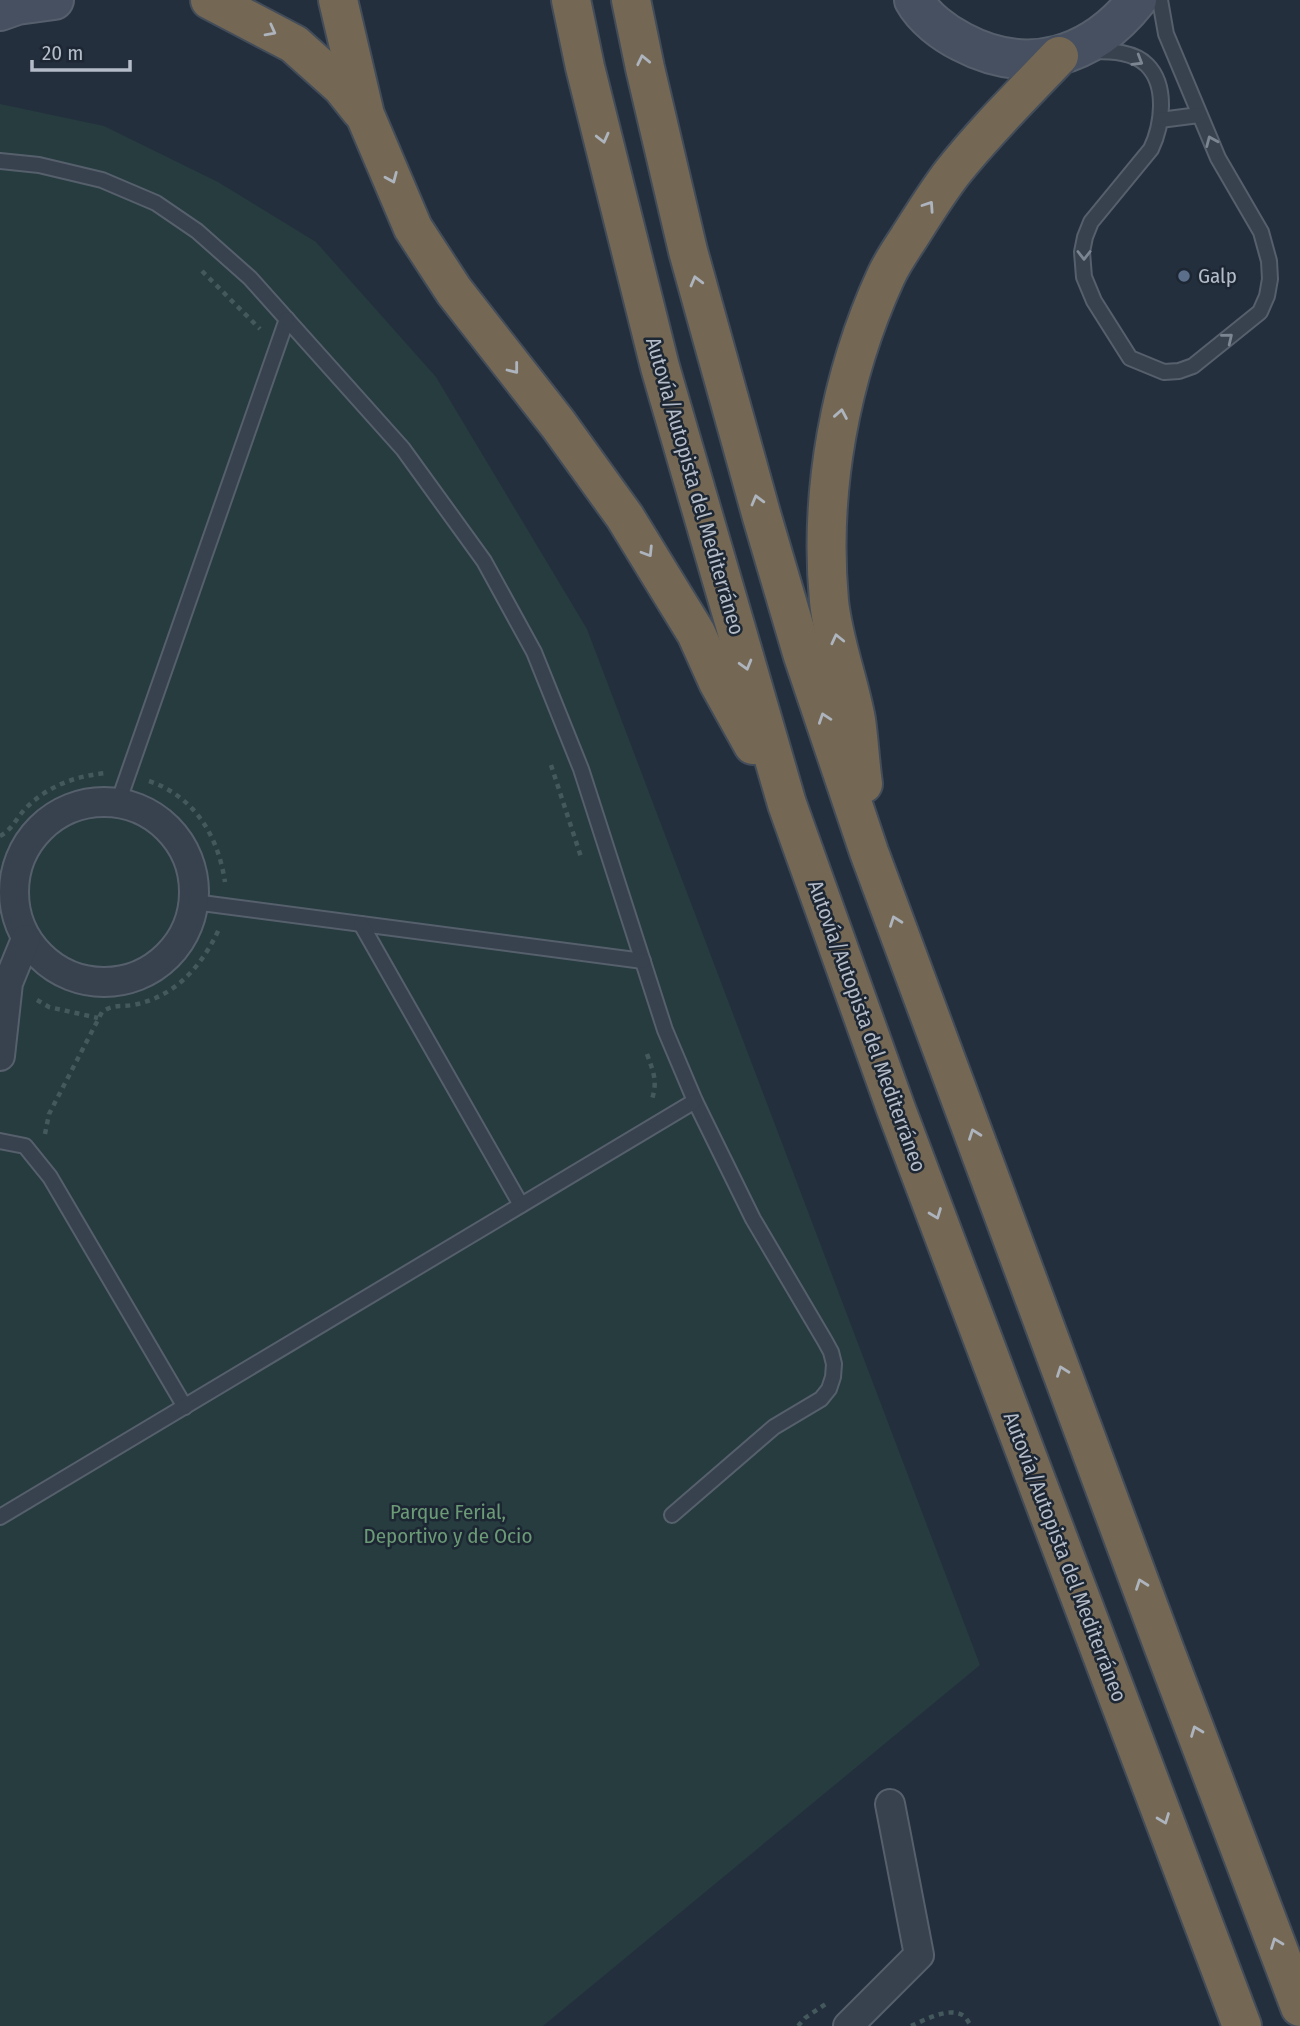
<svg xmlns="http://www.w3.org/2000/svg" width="1300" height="2026" font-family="'Fira Sans Condensed',sans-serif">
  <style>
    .green { fill: #263c3f }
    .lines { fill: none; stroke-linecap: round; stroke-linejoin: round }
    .lane-casing { stroke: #565f6c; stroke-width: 18 }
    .street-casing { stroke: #565f6c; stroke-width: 32 }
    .secondary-casing { stroke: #565f6c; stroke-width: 42 }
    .highway-casing { stroke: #434c59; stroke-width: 42 }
    .path { stroke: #44595c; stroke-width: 4.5; stroke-dasharray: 5 5; stroke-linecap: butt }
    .lane { stroke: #38414e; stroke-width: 14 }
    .street { stroke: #38414e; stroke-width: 28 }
    .secondary { stroke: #465061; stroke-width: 38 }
    .highway { stroke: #746855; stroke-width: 38 }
    .oneway { stroke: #aeb4bd }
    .oneway2 { stroke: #7c8592 }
    .service-dot { fill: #5c6f8a; stroke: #1d2633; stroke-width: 2.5 }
    .labels { text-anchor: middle; stroke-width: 5; stroke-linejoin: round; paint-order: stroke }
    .poi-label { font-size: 21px; fill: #b4bcc9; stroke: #1d2633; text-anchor: start }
    .street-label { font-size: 21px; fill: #b4bcc9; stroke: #1d2633 }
    .park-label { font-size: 21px; fill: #6b9a76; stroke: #1d2633 }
  </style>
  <rect width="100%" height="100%" fill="#242f3e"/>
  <polygon class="green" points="0,104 104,126 218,182 316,242 436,377 587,629 980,1665 543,2026 0,2026"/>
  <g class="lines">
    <g class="lane-casing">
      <g id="lane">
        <path d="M1094 51C1112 51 1134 52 1147 65 1168 86 1162 126 1151 149L1091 222 1085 237 1082 252 1084 277 1094 301 1130 358 1164 372 1179 371 1193 366 1260 312 1267 296 1270 279 1269 261 1261 232 1218 158 1166 34 1160 0"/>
        <polyline points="1160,120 1199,115"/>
        <polyline points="0,161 39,165 102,180 156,203 197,231 250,278 403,449 484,561 534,652 581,769 665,1030 695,1101 753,1219 825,1341 831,1352 834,1364 833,1377 829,1389 821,1399 774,1427 672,1515"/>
        <polyline points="118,803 287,319"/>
        <polyline points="194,902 643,961"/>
        <polyline points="361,924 521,1205"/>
        <polyline points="0,1141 25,1146 50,1177 185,1407"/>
        <polyline points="0,1517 695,1101"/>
      </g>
    </g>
    <g class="street-casing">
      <g id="street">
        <circle cx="104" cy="892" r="90"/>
        <polyline points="0,1056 8,983 26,939"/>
        <polyline points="848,2026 919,1955 890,1804"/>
      </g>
    </g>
    <g class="secondary-casing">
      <g id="secondary">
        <path d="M914 0C924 18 944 33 962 42 1028 77 1092 57 1137 0"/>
        <polyline points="0,11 17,5 54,0"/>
      </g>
    </g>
    <g class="highway-casing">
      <g id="highway">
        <polyline points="210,0 294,44 341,86 361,111"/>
        <polyline points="338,0 365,115 413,228 454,291 558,424 625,517 696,633 718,682 753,745"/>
        <polyline points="571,0 585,67 660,367 787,804 896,1109 1242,2026"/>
        <polyline points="631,0 645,68 688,251 762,517 803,656 869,852 1164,1648 1300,2007"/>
        <path d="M863 784C860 763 859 741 856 720 849 681 833 641 829 601 819 492 840 376 886 276 892 263 900 251 908 239 922 217 936 194 952 173 985 131 1023 94 1059 56"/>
      </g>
    </g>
    <g class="path">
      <polyline points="202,271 260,329"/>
      <polyline points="551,765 581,857"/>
      <path d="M149 781C195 797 218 836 225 882"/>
      <path d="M0 836C12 830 17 817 26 808 48 786 75 776 106 773"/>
      <polyline points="37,1000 49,1007 98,1018"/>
      <path d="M647 1054C653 1071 658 1081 652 1099"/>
      <path d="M45 1134 49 1114 102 1012C113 1004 121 1007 133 1005 175 997 202 966 219 929"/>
      <polyline points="798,2026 805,2018 827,2003"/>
      <path d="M911 2026C925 2020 949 2006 964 2016 967 2019 969 2023 971 2026"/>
    </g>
    <use href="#lane" class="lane"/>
    <use href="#street" class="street"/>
    <use href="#secondary" class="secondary"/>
    <use href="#highway" class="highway"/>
  </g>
  <defs><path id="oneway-chevron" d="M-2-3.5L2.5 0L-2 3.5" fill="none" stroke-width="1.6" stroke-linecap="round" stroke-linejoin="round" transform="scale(1.75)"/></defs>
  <g class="oneway">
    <use href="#oneway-chevron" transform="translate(271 31) rotate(28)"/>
    <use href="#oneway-chevron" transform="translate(643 60) rotate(-102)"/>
    <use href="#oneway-chevron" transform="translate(603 138) rotate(76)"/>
    <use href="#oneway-chevron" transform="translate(392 178) rotate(67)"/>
    <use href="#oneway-chevron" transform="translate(929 206) rotate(-56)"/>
    <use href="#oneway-chevron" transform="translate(696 281) rotate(-105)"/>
    <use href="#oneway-chevron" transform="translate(514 369) rotate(52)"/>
    <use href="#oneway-chevron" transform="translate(841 414) rotate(-80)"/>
    <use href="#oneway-chevron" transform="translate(757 500) rotate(-105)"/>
    <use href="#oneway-chevron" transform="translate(648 552) rotate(58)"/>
    <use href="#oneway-chevron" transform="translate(837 639) rotate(-103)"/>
    <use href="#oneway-chevron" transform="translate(746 665) rotate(74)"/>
    <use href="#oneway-chevron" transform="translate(824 718) rotate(-109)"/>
    <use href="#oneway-chevron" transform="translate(895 921) rotate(-110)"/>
    <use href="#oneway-chevron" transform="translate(974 1134) rotate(-110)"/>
    <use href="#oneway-chevron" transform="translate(936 1214) rotate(69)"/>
    <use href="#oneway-chevron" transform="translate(1062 1371) rotate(-110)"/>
    <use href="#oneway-chevron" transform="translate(1141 1584) rotate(-110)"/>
    <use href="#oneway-chevron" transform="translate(1196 1731) rotate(-111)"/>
    <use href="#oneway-chevron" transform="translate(1164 1819) rotate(69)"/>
    <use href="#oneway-chevron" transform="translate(1276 1943) rotate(-111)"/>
  </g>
  <g class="oneway2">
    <use href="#oneway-chevron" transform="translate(1138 61) rotate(31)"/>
    <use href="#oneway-chevron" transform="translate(1211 141) rotate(-113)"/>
    <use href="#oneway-chevron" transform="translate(1084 255) rotate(90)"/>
    <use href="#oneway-chevron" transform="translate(1228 338) rotate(-39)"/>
  </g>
  <circle class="service-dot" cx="1184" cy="276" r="7"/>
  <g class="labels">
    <g class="poi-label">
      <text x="1198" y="283">Galp</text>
    </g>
    <g class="street-label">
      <text transform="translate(695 486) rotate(74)" y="7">Autovía/Autopista del Mediterráneo</text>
      <text transform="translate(867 1026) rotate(70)" y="7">Autovía/Autopista del Mediterráneo</text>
      <text transform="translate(1065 1557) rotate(69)" y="7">Autovía/Autopista del Mediterráneo</text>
    </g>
    <g class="park-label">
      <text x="448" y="1519">Parque Ferial,<tspan x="448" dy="24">Deportivo y de Ocio</tspan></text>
    </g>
  </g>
  <path d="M32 60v10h98v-10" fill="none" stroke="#b4bcc9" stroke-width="3.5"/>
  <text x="42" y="60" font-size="21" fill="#b4bcc9" stroke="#1d2633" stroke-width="5" paint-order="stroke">20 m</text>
</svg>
